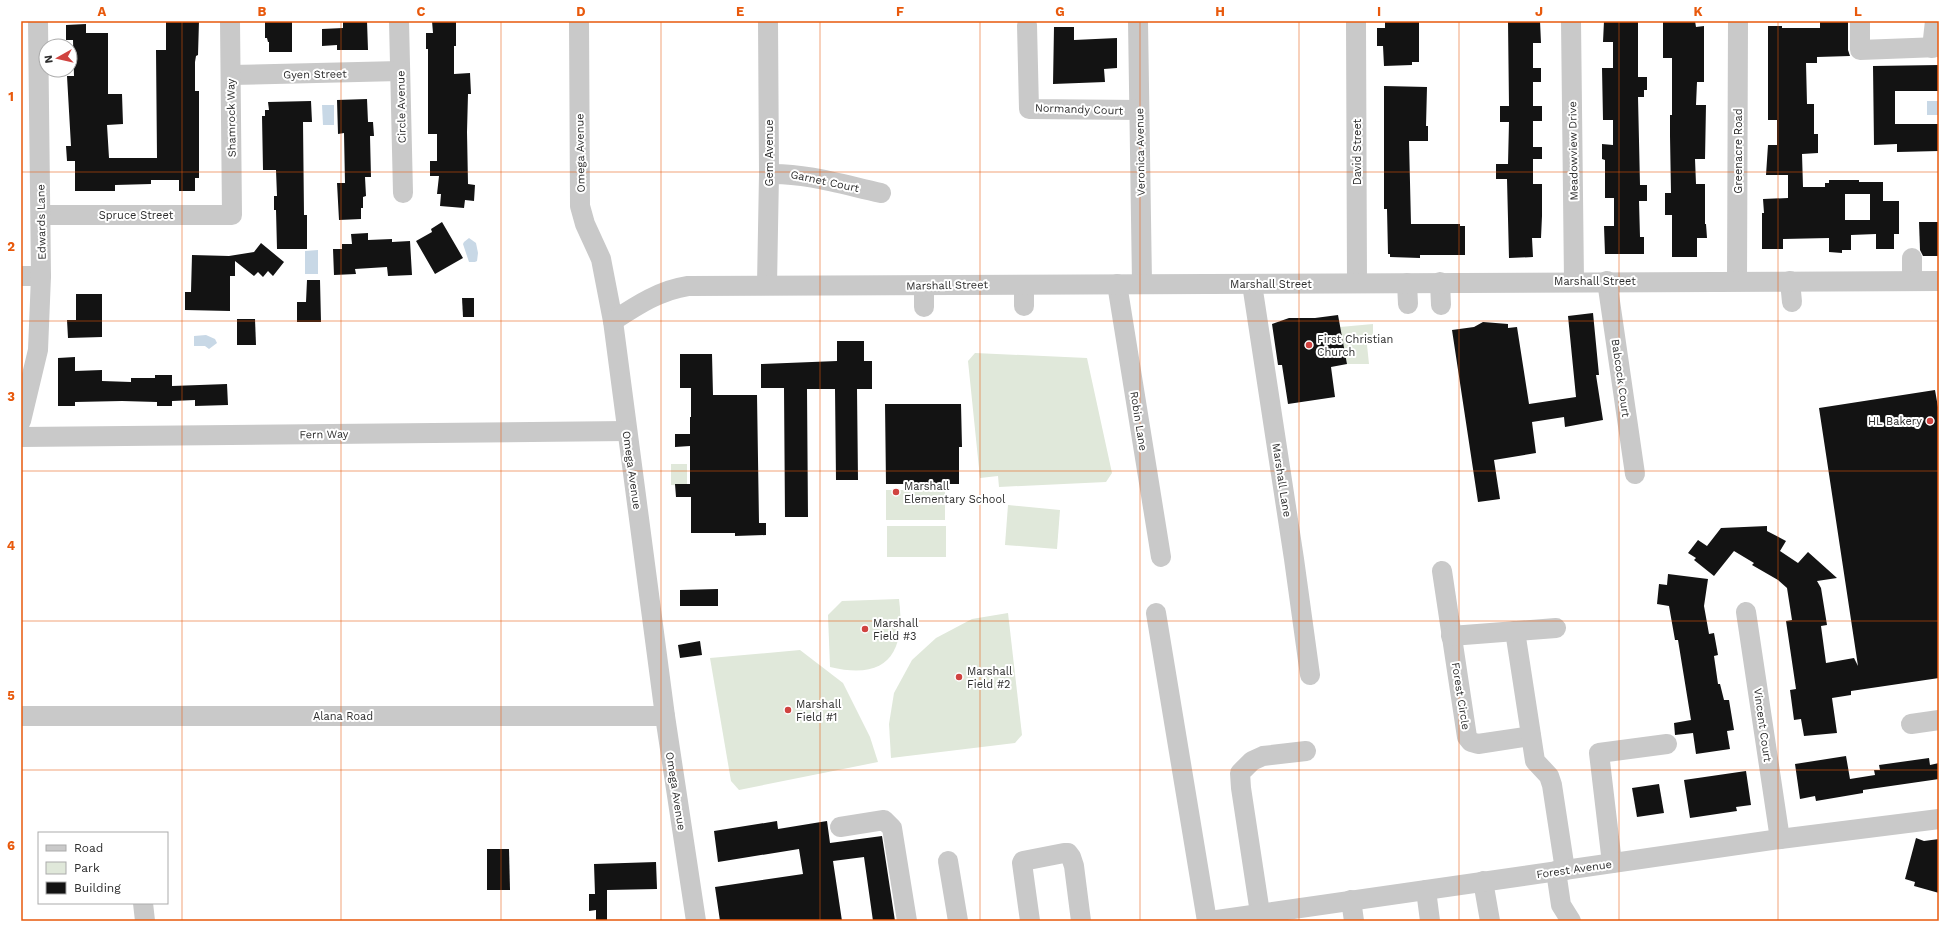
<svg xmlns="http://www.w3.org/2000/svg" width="1960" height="942" font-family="'Work Sans',sans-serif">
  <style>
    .green { fill: #e0e8da }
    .water { fill: #c8d8e6 }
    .building { fill: #131313; fill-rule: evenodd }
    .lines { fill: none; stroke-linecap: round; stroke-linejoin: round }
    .minor { stroke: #c9c9c9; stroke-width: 20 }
    .grid { fill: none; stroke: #e8590c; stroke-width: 1; stroke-opacity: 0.55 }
    .poi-dot { fill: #d04340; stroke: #fff; stroke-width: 1.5 }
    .labels { text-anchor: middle; stroke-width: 4; stroke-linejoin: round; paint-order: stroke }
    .street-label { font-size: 11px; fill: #2c2c2c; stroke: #fff }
    .poi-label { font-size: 11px; fill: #2c2c2c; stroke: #fff; text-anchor: start }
    .neatline { fill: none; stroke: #e8590c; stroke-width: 1.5 }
    .grid-label { font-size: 13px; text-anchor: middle; font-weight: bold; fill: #e8590c }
  </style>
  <rect width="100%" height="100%" fill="#fff"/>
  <g class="green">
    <polygon points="1373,324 1373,333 1367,345 1369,364 1347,364 1340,327"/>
    <polygon points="975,353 1087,358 1112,473 1106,482 999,487 998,476 980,478 968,361"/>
    <polygon points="671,464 687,464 687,486 671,485"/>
    <rect x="886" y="490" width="59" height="30"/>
    <polygon points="1008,505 1060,510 1057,549 1005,545"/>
    <rect x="887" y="526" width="59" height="31"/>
    <path d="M899 599C906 653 887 681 830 667L828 615 842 601Z"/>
    <polygon points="1008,613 1022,735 1015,743 891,758 889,724 894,693 912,660 936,638 972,619"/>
    <polygon points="800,650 843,683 870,737 878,762 739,790 731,781 710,658"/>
  </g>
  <g class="water">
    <rect x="1927" y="101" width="12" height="14"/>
    <polygon points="322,105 334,105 334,125 323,125"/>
    <polygon points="469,238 476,243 478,253 477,261 475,262 469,262 463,244 464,242"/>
    <polygon points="318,250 318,274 305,274 305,251"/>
    <polygon points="206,335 215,339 217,343 209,349 205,346 194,346 194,336"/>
  </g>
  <g class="building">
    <polygon points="166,21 199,21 198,55 196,56 195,62 195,91 199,91 199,178 195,178 195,191 179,191 179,180 151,180 151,184 115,185 115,191 75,191 75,161 67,161 66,146 71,146 67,76 74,76 73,40 66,40 66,25 86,24 86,33 108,33 108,94 122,94 123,124 107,125 109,158 157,158 156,50 166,50"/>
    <polygon points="265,21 292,21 292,52 269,52 269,42 268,42 267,38 265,38"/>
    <polygon points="343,21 367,21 368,50 337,50 337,45 322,46 322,29 343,28"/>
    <polygon points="432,21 456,21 456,46 454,46 454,74 470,73 471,94 468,94 467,132 468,184 475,185 474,201 465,200 464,208 440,206 441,194 437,194 439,176 430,176 430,161 437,161 437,134 428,134 428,49 426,49 426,33 433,33"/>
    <polygon points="1385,21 1419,21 1419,62 1412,62 1412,65 1384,66 1383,46 1377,46 1377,28 1385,28"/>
    <polygon points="1508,21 1540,21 1541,43 1533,43 1533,68 1541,68 1541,82 1533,82 1533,106 1542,106 1542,121 1533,121 1533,147 1542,147 1542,159 1533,159 1533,184 1542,184 1542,216 1541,238 1532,238 1533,257 1509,258 1507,179 1496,179 1496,164 1508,164 1509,122 1500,122 1500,106 1509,106"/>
    <polygon points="1604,21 1638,21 1638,77 1647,77 1647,90 1644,90 1644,97 1638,97 1640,185 1647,185 1647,201 1639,201 1640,237 1644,237 1644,254 1605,254 1604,226 1614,226 1614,198 1605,198 1605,160 1602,159 1602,144 1613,145 1613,120 1603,120 1602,68 1613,68 1613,42 1603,42"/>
    <polygon points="1663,21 1695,21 1696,27 1704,26 1704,82 1697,82 1696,105 1706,105 1705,159 1695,159 1696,184 1705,184 1705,224 1706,224 1707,238 1697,238 1697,257 1672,257 1672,215 1665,215 1665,193 1671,193 1670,136 1670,115 1672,115 1672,58 1663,58"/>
    <path d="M1820 21H1848V50L1850 56 1817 57V63H1806L1807 104H1814V134H1818V153L1802 154 1803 187H1825V183H1829V180H1859V182H1883V201H1899V234H1894V249H1876V234L1851 235V250H1842V253L1829 252V238L1783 239V249H1762V213H1764L1763 199 1788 198V175H1766L1768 145H1777V120H1768V26H1782V28H1820ZM1845 194H1870V220H1845Z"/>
    <polygon points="1054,27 1074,27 1074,40 1117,38 1117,68 1104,69 1105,82 1053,84"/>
    <polygon points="1939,65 1939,91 1895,91 1895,124 1939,124 1939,151 1897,152 1897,144 1874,145 1873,66"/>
    <polygon points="1384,86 1427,87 1426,126 1428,126 1428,141 1409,141 1411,224 1460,224 1460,226 1465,226 1465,255 1420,255 1420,258 1390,257 1390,254 1388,254 1387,209 1384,209"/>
    <polygon points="367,99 368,122 373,122 374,136 370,136 371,177 365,177 366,196 363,197 363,208 361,208 361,219 339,220 337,183 345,183 344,133 338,134 337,100"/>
    <polygon points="311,101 312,122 303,122 304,215 307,215 307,249 277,249 276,210 274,210 274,196 277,196 276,170 263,170 262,116 265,116 265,110 269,110 268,102"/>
    <polygon points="442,222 463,258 435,274 416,241 432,232 431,229"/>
    <polygon points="1919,222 1939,222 1939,256 1923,256 1920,250"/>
    <polygon points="368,233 368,240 392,239 392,242 410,241 412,275 388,276 387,267 355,269 356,274 334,275 333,249 342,249 342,244 352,244 351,234"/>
    <polygon points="261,243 284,262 273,276 268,271 263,277 258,272 254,276 235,261 235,276 230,276 230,311 185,310 185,292 191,292 192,255 229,256 254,252"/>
    <polygon points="307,280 320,280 321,322 297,322 297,302 306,302"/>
    <polygon points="76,294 102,294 102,337 68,338 67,320 76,320"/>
    <polygon points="462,298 474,298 474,317 463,317"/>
    <polygon points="1593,313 1599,375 1596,375 1603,420 1565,427 1564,417 1532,422 1536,453 1494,460 1500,499 1478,502 1452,330 1474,327 1483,322 1508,324 1508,328 1517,327 1529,404 1576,397 1568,316"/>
    <polygon points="1338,315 1347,364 1331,367 1335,397 1288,404 1282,365 1278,365 1272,324 1289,318 1315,318"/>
    <polygon points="237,319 255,319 256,345 237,345"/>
    <polygon points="837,341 864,341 864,361 872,361 872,389 857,389 858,480 836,480 835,389 807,389 808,517 785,517 784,388 761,388 761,364 837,361"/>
    <polygon points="680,354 712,354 713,395 757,395 759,523 766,523 766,535 735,536 735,533 691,533 691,497 676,497 675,484 690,484 690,446 675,447 675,434 690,434 690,417 691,417 691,388 680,388"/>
    <polygon points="75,357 75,371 102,370 102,381 131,382 131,378 155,378 155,375 172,375 172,386 227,384 228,405 195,406 195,400 172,401 172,406 157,406 157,402 122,401 75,402 75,406 58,406 58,358"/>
    <polygon points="1935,390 1939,413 1939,678 1851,691 1851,695 1832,698 1837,733 1804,736 1801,719 1794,720 1790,690 1796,689 1786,621 1792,620 1787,588 1778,580 1752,565 1754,563 1734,551 1714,576 1694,560 1696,558 1688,553 1698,540 1707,546 1721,528 1767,526 1767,531 1786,541 1780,551 1798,563 1808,552 1837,578 1817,581 1821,588 1827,625 1821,626 1826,663 1854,658 1858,666 1819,408"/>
    <polygon points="885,404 961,404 962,447 959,447 959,484 886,484"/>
    <polygon points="1668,574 1708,579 1704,606 1709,634 1714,633 1718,655 1714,656 1718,684 1720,684 1724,700 1729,700 1734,730 1727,731 1730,749 1696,754 1693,733 1675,735 1674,723 1691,720 1678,640 1675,640 1669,606 1657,604 1659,584 1667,585"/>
    <polygon points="718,589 718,606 680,606 680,590"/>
    <polygon points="700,641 702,655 680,658 678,645"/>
    <polygon points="1846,756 1850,779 1875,775 1874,770 1880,770 1879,765 1929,758 1930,765 1939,763 1939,779 1863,790 1863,793 1816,801 1815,796 1800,799 1795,764"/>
    <polygon points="1746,771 1751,805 1736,807 1737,811 1690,818 1684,780"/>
    <polygon points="1659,784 1664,813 1637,817 1632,788"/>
    <polygon points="777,821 778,829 827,821 830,843 882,836 895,921 873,921 864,857 833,861 842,921 720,921 715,887 803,874 799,849 718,862 714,831"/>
    <polygon points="1916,838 1924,841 1939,839 1939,893 1914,886 1915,882 1905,879"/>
    <polygon points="487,849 509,849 510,890 487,890"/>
    <polygon points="656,862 657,889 607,890 607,920 596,920 596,910 589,911 589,894 595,894 594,864"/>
  </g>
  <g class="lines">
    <g class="minor">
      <polyline points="399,21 403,193"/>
      <polyline points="579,21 580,206 585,224 601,259 613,321 665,716 696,921"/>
      <polyline points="1138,21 1142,283"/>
      <polyline points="1356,21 1357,283"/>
      <polyline points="1571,21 1574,281"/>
      <polyline points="1860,21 1860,50 1939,47"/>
      <polyline points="1027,25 1029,109 1139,110"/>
      <polyline points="1932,48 1935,21"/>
      <polyline points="231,75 400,71"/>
      <path d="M769 174C807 173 844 185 881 193"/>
      <polyline points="41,215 232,215 230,21"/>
      <polyline points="21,276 41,276"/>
      <polyline points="1607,281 1635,474"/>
      <polyline points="1737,281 1738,21"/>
      <polyline points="1790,281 1792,302"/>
      <polyline points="1912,281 1912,258"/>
      <polyline points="1440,282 1441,305"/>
      <polyline points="1407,283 1408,304"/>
      <polyline points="1117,284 1161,557"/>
      <polyline points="1252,284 1294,559 1310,675"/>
      <polyline points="767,285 769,174 768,21"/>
      <polyline points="924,286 924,307"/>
      <polyline points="1024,306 1024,285"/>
      <path d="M613 321C636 306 660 290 688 286L1939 281"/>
      <polyline points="21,421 38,350 41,276 38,21"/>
      <polyline points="21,437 627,431"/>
      <polyline points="1442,571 1467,737 1471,742 1478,744 1531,736"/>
      <polyline points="1746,612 1780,839"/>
      <polyline points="1156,613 1207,921"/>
      <polyline points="1515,631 1535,761 1549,776 1552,785 1565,870"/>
      <polyline points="1451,636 1556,628"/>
      <polyline points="21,716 665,716"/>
      <polyline points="1911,724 1939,720"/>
      <polyline points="840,827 884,820 892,828 907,921"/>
      <polyline points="948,861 958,921"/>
      <polyline points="1612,863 1599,753 1667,744"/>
      <polyline points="1556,871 1561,905 1571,921"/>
      <polyline points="1483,881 1490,921"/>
      <polyline points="1426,890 1430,921"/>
      <polyline points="1351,900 1354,921"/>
      <polyline points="143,903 145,921"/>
      <polyline points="1260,913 1241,788 1240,773 1252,761 1263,756 1306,751"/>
      <polyline points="1030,921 1022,863 1023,861 1064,853 1068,853 1071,857 1074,866 1081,921"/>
      <polyline points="1210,921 1780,839 1939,819"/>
    </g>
  </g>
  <path class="grid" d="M182 21V921M341 21V921M501 21V921M661 21V921M820 21V921M980 21V921M1140 21V921M1299 21V921M1459 21V921M1619 21V921M1778 21V921M21 172H1939M21 321H1939M21 471H1939M21 621H1939M21 770H1939"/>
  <g class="poi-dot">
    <circle cx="1309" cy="345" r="4"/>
    <circle cx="1930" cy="421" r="4"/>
    <circle cx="896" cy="492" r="4"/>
    <circle cx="865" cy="629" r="4"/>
    <circle cx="959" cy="677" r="4"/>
    <circle cx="788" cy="710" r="4"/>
  </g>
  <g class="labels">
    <g class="street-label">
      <text transform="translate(315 74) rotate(-1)" y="4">Gyen Street</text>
      <text transform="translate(401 107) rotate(-91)" y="4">Circle Avenue</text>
      <text transform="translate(1079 109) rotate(2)" y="4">Normandy Court</text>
      <text transform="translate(231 118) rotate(-91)" y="4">Shamrock Way</text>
      <text transform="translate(1573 151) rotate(-91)" y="4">Meadowview Drive</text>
      <text transform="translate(1738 151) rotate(-90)" y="4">Greenacre Road</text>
      <text transform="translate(1140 152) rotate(-91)" y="4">Veronica Avenue</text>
      <text transform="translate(1357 152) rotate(-90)" y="4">David Street</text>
      <text transform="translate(580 153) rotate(-91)" y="4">Omega Avenue</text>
      <text transform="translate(769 153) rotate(-90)" y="4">Gem Avenue</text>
      <text transform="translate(825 181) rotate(12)" y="4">Garnet Court</text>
      <text x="136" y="219">Spruce Street</text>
      <text transform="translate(41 222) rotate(-91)" y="4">Edwards Lane</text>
      <text x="1595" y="285">Marshall Street</text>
      <text x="1271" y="288">Marshall Street</text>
      <text transform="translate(947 285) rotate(-1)" y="4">Marshall Street</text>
      <text transform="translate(1621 378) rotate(82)" y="4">Babcock Court</text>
      <text transform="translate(1139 421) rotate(81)" y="4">Robin Lane</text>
      <text transform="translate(324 434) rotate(-1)" y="4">Fern Way</text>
      <text transform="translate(632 470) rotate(82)" y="4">Omega Avenue</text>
      <text transform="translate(1282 480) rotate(81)" y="4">Marshall Lane</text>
      <text transform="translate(1461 696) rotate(81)" y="4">Forest Circle</text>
      <text x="343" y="720">Alana Road</text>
      <text transform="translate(1763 725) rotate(82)" y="4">Vincent Court</text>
      <text transform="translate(676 791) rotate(81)" y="4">Omega Avenue</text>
      <text transform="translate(1574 869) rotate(-8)" y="4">Forest Avenue</text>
    </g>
    <g class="poi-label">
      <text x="1317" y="343">First Christian<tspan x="1317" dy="13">Church</tspan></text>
      <text x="1922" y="425" text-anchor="end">HL Bakery</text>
      <text x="904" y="490">Marshall<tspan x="904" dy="13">Elementary School</tspan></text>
      <text x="873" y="627">Marshall<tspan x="873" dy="13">Field #3</tspan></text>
      <text x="967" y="675">Marshall<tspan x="967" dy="13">Field #2</tspan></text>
      <text x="796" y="708">Marshall<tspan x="796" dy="13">Field #1</tspan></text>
    </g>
  </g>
  <rect width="1960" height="942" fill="none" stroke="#ffffff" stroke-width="44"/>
  <rect x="38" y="832" width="130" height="72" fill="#ffffff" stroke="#ababab"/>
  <rect x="46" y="845" width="20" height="6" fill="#c9c9c9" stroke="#ababab"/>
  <text x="74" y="852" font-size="12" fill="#2c2c2c">Road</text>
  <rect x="46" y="862" width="20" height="12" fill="#e0e8da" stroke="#ababab"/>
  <text x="74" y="872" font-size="12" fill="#2c2c2c">Park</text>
  <rect x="46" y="882" width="20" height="12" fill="#131313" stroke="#ababab"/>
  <text x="74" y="892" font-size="12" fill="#2c2c2c">Building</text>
  <g transform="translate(58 58) rotate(262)"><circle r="19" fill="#ffffff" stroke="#ababab"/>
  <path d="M0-3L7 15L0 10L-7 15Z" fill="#d04340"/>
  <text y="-6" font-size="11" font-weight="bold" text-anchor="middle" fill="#2c2c2c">N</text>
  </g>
  <rect x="22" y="22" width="1916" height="898" class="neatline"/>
  <g class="grid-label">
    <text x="102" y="16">A</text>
    <text x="262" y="16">B</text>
    <text x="421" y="16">C</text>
    <text x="581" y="16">D</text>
    <text x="740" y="16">E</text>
    <text x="900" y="16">F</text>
    <text x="1060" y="16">G</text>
    <text x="1220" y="16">H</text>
    <text x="1379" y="16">I</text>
    <text x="1539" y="16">J</text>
    <text x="1698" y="16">K</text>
    <text x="1858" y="16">L</text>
    <text x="11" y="101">1</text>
    <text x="11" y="251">2</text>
    <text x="11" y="401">3</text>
    <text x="11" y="550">4</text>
    <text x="11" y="700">5</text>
    <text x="11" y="850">6</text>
  </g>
</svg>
